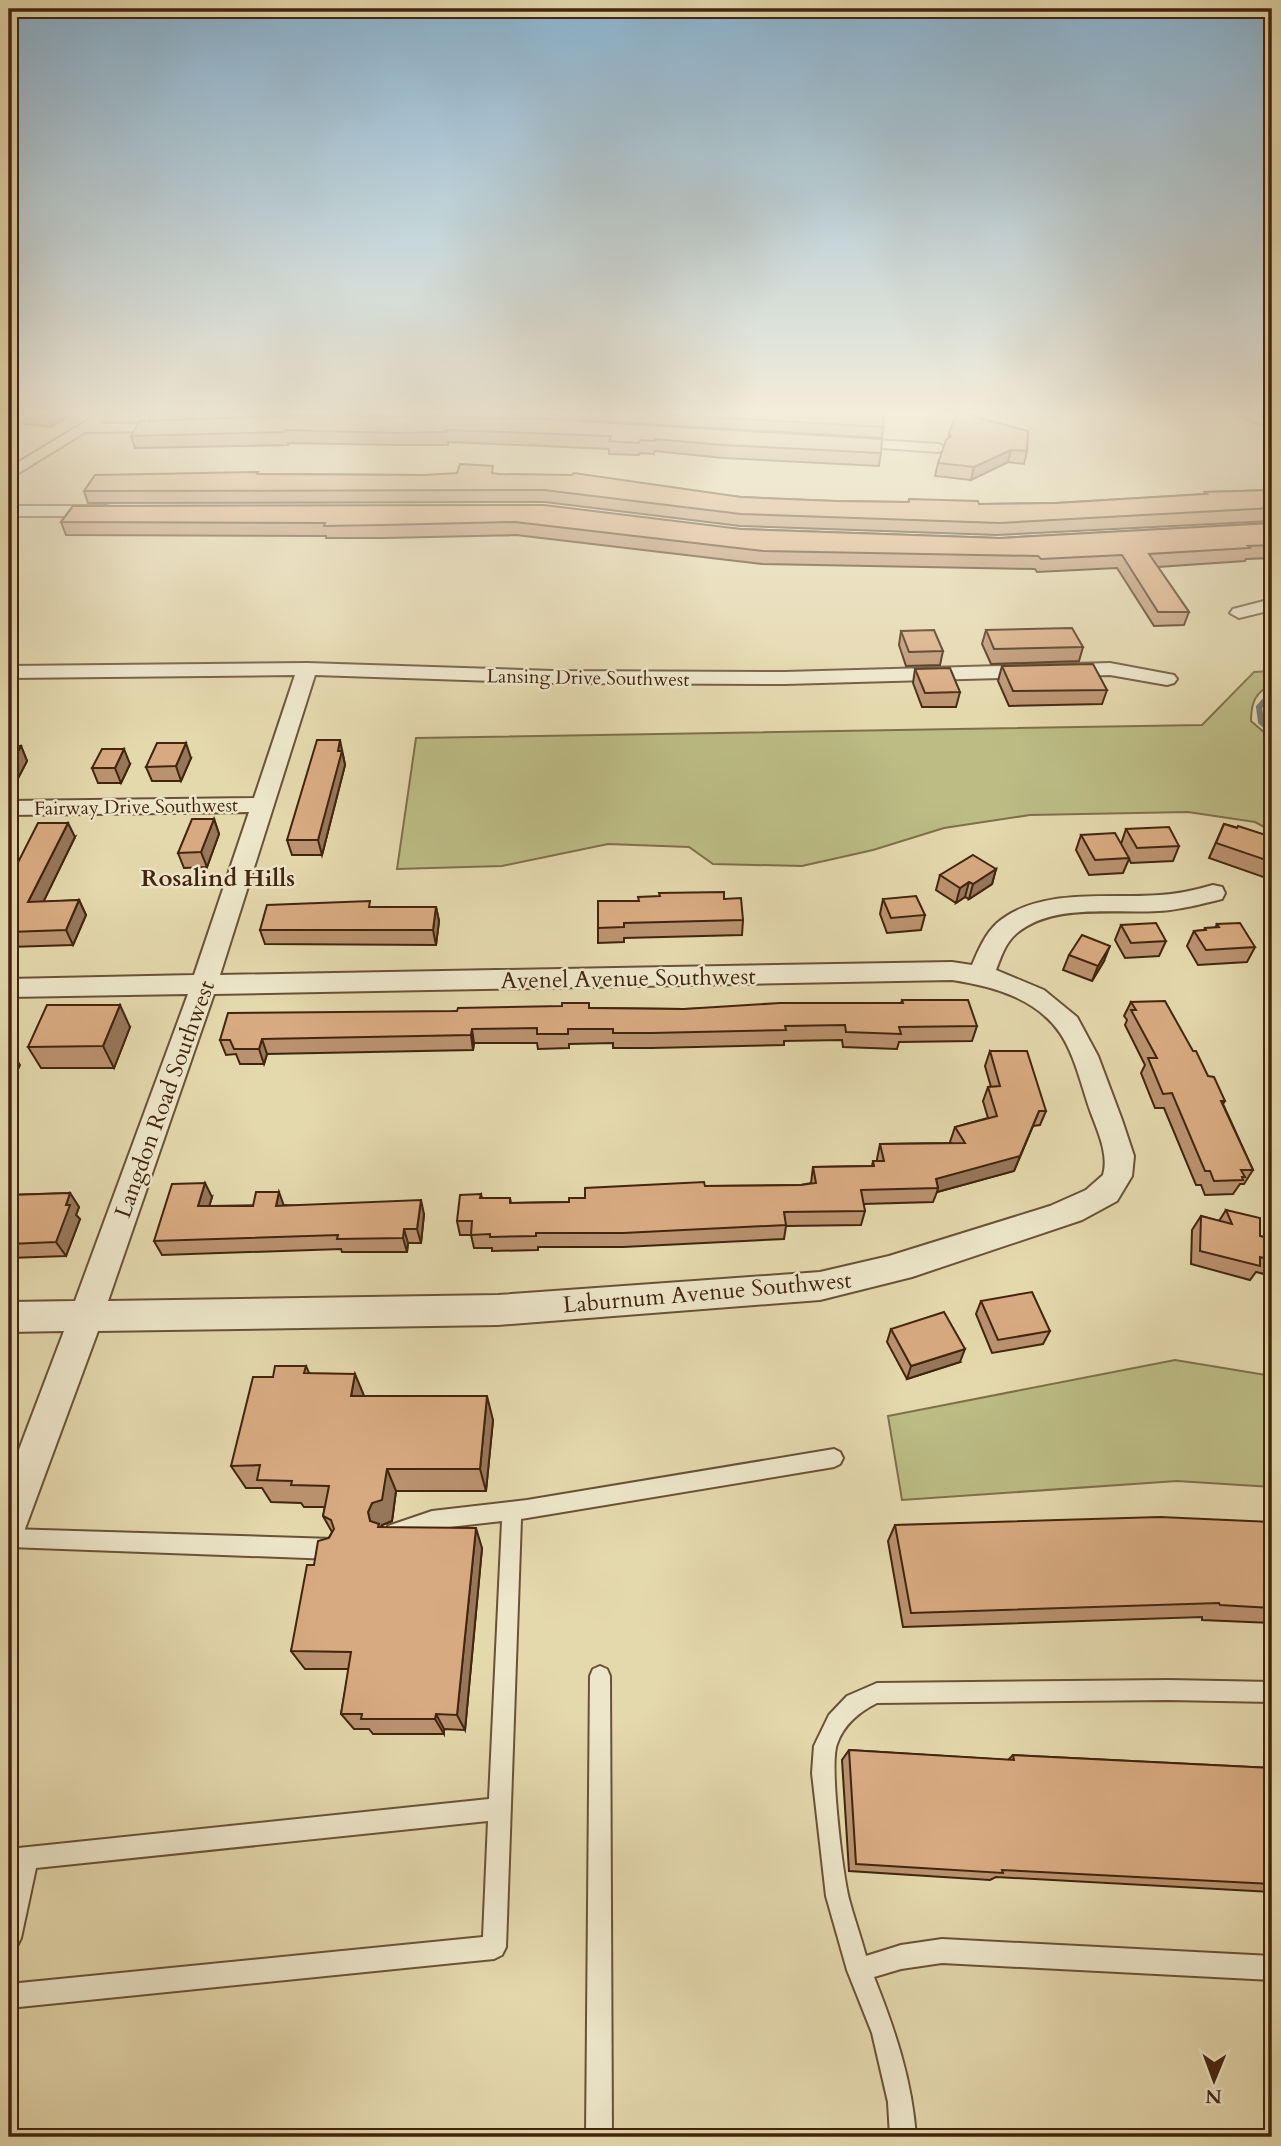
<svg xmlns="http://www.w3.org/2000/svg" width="1281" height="2146" font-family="Cardo,serif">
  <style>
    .green { fill: #bcbc85; stroke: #7f704a; stroke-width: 2 }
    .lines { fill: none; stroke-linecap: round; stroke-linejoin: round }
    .stream { stroke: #777d72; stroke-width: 6 }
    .lane-casing { stroke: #6a5236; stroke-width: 4 }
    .street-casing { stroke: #6a5236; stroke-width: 4 }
    .lane { fill: #ede6ca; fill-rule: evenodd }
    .street { fill: #ede6ca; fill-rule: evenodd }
    .wall { fill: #ba926f; stroke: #42250e; stroke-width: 2 }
    .shaded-wall { fill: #97775a; stroke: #42250e; stroke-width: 2 }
    .building { fill: #d8aa81; stroke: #42250e; stroke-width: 2 }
    .labels { text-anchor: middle; stroke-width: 5; stroke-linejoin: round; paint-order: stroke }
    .far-street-label { font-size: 19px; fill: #42250e; stroke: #ede6ca }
    .street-label { font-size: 23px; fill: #42250e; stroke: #ede6ca }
    .neighbourhood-label { font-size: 24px; font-weight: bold; fill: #42250e; stroke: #ede6ca }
  </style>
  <rect width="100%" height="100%" fill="#e4d8ad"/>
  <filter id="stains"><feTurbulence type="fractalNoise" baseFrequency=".00286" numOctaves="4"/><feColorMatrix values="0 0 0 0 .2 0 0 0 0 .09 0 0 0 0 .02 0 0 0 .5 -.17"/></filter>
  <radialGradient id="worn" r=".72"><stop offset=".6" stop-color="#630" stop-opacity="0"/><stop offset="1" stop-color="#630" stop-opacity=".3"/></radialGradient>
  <g class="green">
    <path d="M1272 671V685C1255 692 1251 703 1251 721L1272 739V831L1255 822 1188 812 1030 815 944 828 873 850 802 866 713 864 689 847 608 844 502 866 397 869 416 738 1202 725 1254 672Z"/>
    <polygon points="1175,1360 1272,1376 1272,1487 1177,1481 902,1500 888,1416"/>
  </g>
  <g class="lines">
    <polyline class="stream" points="1272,693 1259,707 1261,722 1272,731"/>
    <g class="lane-casing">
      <g id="lane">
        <polygon points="834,1449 840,1452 843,1458 840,1464 834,1467 521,1519 506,1947 502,1955 494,1959 9,2008 9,1984 483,1937 488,1821 36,1868 21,1938 17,1946 9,1950 9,1889 13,1871 9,1871 9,1849 489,1799 502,1521 432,1529 395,1542 388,1540 386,1533 388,1526 432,1511 527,1500"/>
        <polygon points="9,1529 333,1539 340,1542 343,1549 340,1556 333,1559 9,1547"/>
        <polygon points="600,1666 607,1669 610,1676 612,2137 586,2137 590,1676 593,1669"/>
        <path d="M1169 1680 1272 1682V1702L1169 1700 877 1703C859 1712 844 1724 837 1744 829 1764 843 1875 849 1899 854 1918 861 1937 866 1956L901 1945 942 1939 1272 1956V1980L942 1963 901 1969 874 1977C895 2030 912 2080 916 2137H890L888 2102 872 2033 847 1970 826 1896 812 1773 814 1746 829 1715 847 1696 877 1683Z"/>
      </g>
    </g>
    <g class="street-casing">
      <g id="street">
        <polygon points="1229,412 1250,412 1272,419 1272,428"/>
        <polygon points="98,414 105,418 99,424 174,423 181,427 174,431 85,432 9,479 9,468"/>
        <polygon points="844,438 939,444 946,448 939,452 839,445 837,442"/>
        <polygon points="9,506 107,506 115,511 107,516 9,516"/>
        <polygon points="1272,599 1272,610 1239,618 1230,613 1233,609"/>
        <path d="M307 663 553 671 785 672 1110 663 1174 675 1177 679 1174 683 1167 685 1110 675 785 684 553 683 315 675 220 975 952 962 972 965C978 951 985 934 997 923 1039 887 1108 899 1160 895 1178 894 1196 890 1213 885L1222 887 1225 893 1222 899C1201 904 1180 910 1158 911 1113 914 1054 903 1017 933 1005 943 1001 957 996 970L1044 990 1077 1017 1098 1056 1122 1120 1134 1156 1132 1176 1117 1201 1082 1220 912 1277 820 1300 498 1325 98 1331 22 1537 9 1543V1476L64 1331 9 1332V1302L75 1301 188 994 9 997V979L194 975 249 812 9 815V801L254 798 295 675 9 678V666ZM952 980C992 986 1036 998 1060 1033 1075 1055 1082 1088 1091 1113 1098 1132 1109 1155 1103 1175L1086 1190 1050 1206 889 1256 820 1272 498 1295 108 1301 214 994Z"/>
      </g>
    </g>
    <use href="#lane" class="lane"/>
    <use href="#street" class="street"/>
  </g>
  <g class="wall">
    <polygon points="9,412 75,412 51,427 9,422"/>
    <polygon points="148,412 857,412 884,414 882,438 547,418 284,415 214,418 281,416 881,453 879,466 723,458 655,451 654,454 640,453 639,455 609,454 609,449 448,442 448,445 397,445 288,443 288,445 135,448 131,436 150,420"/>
    <polygon points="949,433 1027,451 1024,464 1008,462 971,480 935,476 938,463 948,439"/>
    <polygon points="258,472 258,474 425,475 494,474 741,497 836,501 908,502 909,499 979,504 1056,503 1204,494 1205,492 1272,490 1272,521 997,535 740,526 545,502 88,503 84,491"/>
    <polygon points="73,506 1000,538 1272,523 1272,558 1246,559 1245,561 1158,567 1189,612 1184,625 1154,626 1117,568 1037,572 1035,569 762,564 516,535 385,538 326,538 326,536 66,535 61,522"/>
    <polygon points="986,630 1083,647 1079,661 991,664 982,644"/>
    <polygon points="901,631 943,651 940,665 906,666 899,645"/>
    <polygon points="1002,666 1107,690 1102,704 1009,706 998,681"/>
    <polygon points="915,669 960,692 956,707 922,707 913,683"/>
    <polygon points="9,746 21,746 27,761 15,784 9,784"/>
    <polygon points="343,755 345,765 322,855 292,855 287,840"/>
    <polygon points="191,758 181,781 152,781 146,767"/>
    <polygon points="130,764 121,783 98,783 92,768"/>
    <polygon points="214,819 219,834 207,867 184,868 178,853"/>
    <polygon points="1224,824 1272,837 1272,880 1209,858"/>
    <polygon points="1126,829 1179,846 1173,861 1131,863 1129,859 1123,873 1089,875 1076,850 1081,835 1121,844"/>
    <polygon points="75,837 43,902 79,900 86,915 73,945 9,947 9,880"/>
    <polygon points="996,869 992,884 969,899 965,897 956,903 936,890 940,875"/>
    <polygon points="724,899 743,920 742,935 624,938 624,942 598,943 598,928 639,901"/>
    <polygon points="883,899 925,915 921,930 887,933 880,914"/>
    <polygon points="436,907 439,921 436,945 265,944 260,930"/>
    <polygon points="1217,924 1255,947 1247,962 1198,965 1187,946 1194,931 1204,930 1205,928 1215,928"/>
    <polygon points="1121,925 1166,941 1159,956 1125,958 1115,940"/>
    <polygon points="1069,955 1104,961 1092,981 1063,970"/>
    <polygon points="902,1000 977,1026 972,1041 899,1042 897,1049 843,1047 842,1040 784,1041 784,1045 651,1048 613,1048 613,1043 569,1044 569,1048 538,1049 537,1043 474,1043 473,1050 267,1054 264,1064 240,1064 236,1054 226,1055 220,1040 457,1011 589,1008 684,1009 901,1003"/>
    <polygon points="1131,1002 1208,1076 1225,1101 1223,1104 1253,1170 1244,1184 1240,1184 1233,1194 1205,1195 1201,1185 1196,1185 1164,1108 1155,1108 1141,1073 1145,1065 1125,1025 1127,1020 1124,1016"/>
    <polygon points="130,1027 114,1068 41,1068 28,1047"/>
    <polygon points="990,1051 1046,1111 1040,1125 1033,1126 1014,1171 937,1192 933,1202 863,1204 865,1211 861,1225 786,1226 784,1239 623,1247 538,1247 538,1250 492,1251 492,1248 474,1248 471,1235 460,1235 457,1221 481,1194 482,1198 510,1198 511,1203 569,1202 585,1198 705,1186 801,1185 811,1183 813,1167 872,1166 873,1161 877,1161 877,1159 880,1144 951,1143 950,1142 955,1127 988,1118 983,1101 988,1087 991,1087 985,1066"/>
    <polygon points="70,1193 79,1207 76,1215 80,1219 66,1256 9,1258 9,1195"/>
    <polygon points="212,1197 209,1206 284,1205 424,1214 421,1243 408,1243 407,1252 342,1252 341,1249 162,1255 154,1241"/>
    <polygon points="1226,1210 1260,1236 1272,1239 1272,1269 1268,1275 1256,1272 1250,1280 1191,1264 1192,1230 1201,1216 1219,1221"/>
    <polygon points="981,1301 1050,1331 1043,1344 992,1353 976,1314"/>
    <polygon points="891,1329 960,1362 907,1379 887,1342"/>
    <polygon points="306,1366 309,1373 364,1396 493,1420 486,1491 396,1491 392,1521 382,1525 381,1527 482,1548 465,1730 444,1729 444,1734 373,1734 369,1729 354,1729 341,1714 349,1669 305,1669 291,1651 314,1565 332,1532 323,1516 325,1507 304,1507 301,1503 271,1502 262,1488 246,1488 231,1466"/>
    <polygon points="1272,1522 1272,1623 1202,1620 1202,1617 903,1627 888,1541 895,1525"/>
    <polygon points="849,1750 1008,1760 1013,1755 1272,1768 1272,1892 996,1877 990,1880 849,1871 842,1760"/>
  </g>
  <g class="shaded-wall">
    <polygon points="53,412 75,412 51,427 47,416"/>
    <polygon points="1011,450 1008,462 971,480 974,467"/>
    <polygon points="340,740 345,765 322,855 318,840"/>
    <polygon points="186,743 191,758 181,781 176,766"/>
    <polygon points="21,746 27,761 15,784 9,772 9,767"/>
    <polygon points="124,749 130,764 121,783 115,768"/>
    <polygon points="214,819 219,834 207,867 201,852"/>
    <polygon points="68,823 75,837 36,917 28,902"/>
    <polygon points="996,869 992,884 969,899 973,884"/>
    <polygon points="969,882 965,897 956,903 960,888"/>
    <polygon points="79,900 86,915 73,945 66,930"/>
    <polygon points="436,907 439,921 436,945 433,930"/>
    <polygon points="1110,946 1104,961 1092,981 1098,966"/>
    <polygon points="120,1005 130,1027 114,1068 103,1046"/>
    <polygon points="9,1022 14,1031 9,1041"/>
    <polygon points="472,1029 474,1043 473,1050 471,1035"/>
    <polygon points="262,1039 267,1054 264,1064 259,1049"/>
    <polygon points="11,1051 20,1065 10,1086 9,1055"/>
    <polygon points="1039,1111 1014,1171 937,1192 938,1188 936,1179"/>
    <polygon points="205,1183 212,1197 205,1220 198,1206"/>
    <polygon points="279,1192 284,1206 276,1206"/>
    <polygon points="70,1193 79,1207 76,1215 80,1219 66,1256 56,1242 66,1205"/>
    <polygon points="421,1200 424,1214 421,1243 417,1229"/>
    <polygon points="404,1229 408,1243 407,1252 403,1238"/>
    <polygon points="965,1349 960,1362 907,1379 911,1366"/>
    <polygon points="355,1374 365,1398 351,1396"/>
    <polygon points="487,1396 493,1420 486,1491 480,1469"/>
    <polygon points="387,1469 396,1491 392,1521 382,1525 380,1529 370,1521 368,1512"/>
    <polygon points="476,1528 482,1548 465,1730 457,1715"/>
    <polygon points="436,1714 444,1729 444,1734 435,1719"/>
  </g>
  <g class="building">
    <polygon points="14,412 53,412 47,416"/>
    <polygon points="623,412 857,412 884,414 883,427"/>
    <polygon points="957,412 1028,431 1027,451 1011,450 974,467 938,463 946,440 951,436 949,433"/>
    <polygon points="281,416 546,419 882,439 881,453 723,445 655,439 655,441 640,440 639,443 609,441 611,436 446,430 446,432 395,433 286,430 285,432 131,436 140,421"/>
    <polygon points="460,464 493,466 492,473 499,474 572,475 574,473 741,497 836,501 909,502 909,499 978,501 979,504 1056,503 1207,494 1205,492 1272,490 1272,508 1000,523 741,514 544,490 84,491 95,475 258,472 257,474 425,475 457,473"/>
    <polygon points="544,505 741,529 1000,538 1272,523 1272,545 1248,546 1250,548 1149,554 1189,612 1158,612 1122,555 1041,559 1038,556 763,551 515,522 383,525 324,526 325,523 61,522 73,506"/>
    <polygon points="1072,628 1083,647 994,649 986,630"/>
    <polygon points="934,630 943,651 909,652 901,631"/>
    <polygon points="1093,664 1107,690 1013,691 1002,666"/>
    <polygon points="950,668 960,692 925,693 915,669"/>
    <polygon points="317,740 340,740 338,751 342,751 318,840 287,840"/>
    <polygon points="157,743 186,743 176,766 146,767"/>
    <polygon points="9,746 21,746 9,767"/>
    <polygon points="102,749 124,749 115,768 92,768"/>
    <polygon points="192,819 214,819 201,852 178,853"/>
    <polygon points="38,823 68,823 28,902 79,900 66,930 9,932 9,880"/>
    <polygon points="1224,824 1237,828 1238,826 1272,837 1272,862 1216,843"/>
    <polygon points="1169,827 1179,846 1137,848 1126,829"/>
    <polygon points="1115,833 1129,858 1095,860 1081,835"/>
    <polygon points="973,855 996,869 973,884 969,882 960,888 940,875"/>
    <polygon points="724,892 724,899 741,898 743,920 624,923 624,927 598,928 598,901 639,901 638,897 660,896 659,893"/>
    <polygon points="916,896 925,915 891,918 883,899"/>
    <polygon points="370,901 369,907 436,907 433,930 260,930 267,905"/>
    <polygon points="1156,923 1166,941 1131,943 1121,925"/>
    <polygon points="1240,923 1255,947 1206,950 1194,931 1206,930 1205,928 1219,927 1217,924"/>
    <polygon points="1082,935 1110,946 1098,966 1069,955"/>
    <polygon points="902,1000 968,1000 977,1026 899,1027 901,1034 846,1032 845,1025 785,1026 786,1030 651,1033 613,1033 613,1029 568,1029 568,1034 537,1034 537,1028 472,1029 471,1035 262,1039 259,1049 234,1049 230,1040 220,1040 228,1013 457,1011 458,1008 562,1006 562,1003 589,1003 589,1008 684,1009 780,1003 903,1003"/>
    <polygon points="1165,1001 1193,1051 1196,1051 1208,1076 1214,1077 1225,1101 1221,1101 1253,1170 1241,1170 1245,1177 1242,1177 1243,1180 1214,1181 1210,1171 1205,1171 1172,1093 1163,1094 1148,1058 1157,1058 1131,1010 1136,1010 1131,1002"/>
    <polygon points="47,1005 120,1005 103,1046 28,1047"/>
    <polygon points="990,1051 1027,1051 1046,1111 1039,1111 1020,1156 936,1179 938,1188 861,1190 865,1211 784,1212 786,1225 623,1233 536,1233 536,1236 490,1237 490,1234 471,1235 472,1221 457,1221 460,1195 481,1194 480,1198 510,1198 510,1203 569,1202 569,1198 585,1198 585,1188 704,1182 705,1186 801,1185 816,1183 813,1167 874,1166 873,1161 884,1161 880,1144 965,1143 955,1127 997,1116 988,1087 1000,1086"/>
    <polygon points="205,1183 198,1206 253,1206 256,1192 279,1192 276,1206 421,1200 417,1229 404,1229 403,1238 337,1239 338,1235 154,1241 172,1184"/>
    <polygon points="70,1193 66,1205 70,1205 56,1242 9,1244 9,1195"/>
    <polygon points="1226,1210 1260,1218 1260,1236 1272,1239 1272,1260 1260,1257 1260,1266 1200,1251 1201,1216 1232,1224"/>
    <polygon points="1032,1292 1050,1331 998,1340 981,1301"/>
    <polygon points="944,1312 965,1349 911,1366 891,1329"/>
    <polygon points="275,1366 306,1366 304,1373 355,1374 351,1396 487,1396 480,1469 387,1469 382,1500 372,1503 368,1512 370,1521 379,1524 378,1527 476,1528 457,1715 436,1714 435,1719 361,1719 362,1714 341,1714 351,1652 291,1651 307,1565 314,1565 318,1541 329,1538 334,1529 331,1520 323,1516 329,1486 291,1485 292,1481 257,1480 260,1465 231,1466 253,1377 273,1377"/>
    <polygon points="1160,1517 1272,1522 1272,1608 1220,1605 1219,1603 911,1613 895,1525"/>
    <polygon points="849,1750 1014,1760 1013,1755 1272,1768 1272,1884 1002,1870 1003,1873 856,1864"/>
  </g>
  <linearGradient id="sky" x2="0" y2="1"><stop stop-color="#89b5d4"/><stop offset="0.58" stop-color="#f3edda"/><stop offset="1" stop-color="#f3edda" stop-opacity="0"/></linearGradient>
  <rect width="1281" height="712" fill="url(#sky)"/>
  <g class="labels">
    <g class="far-street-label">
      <text transform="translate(588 677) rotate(1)" y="7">Lansing Drive Southwest</text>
      <text transform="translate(136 806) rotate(-1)" y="7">Fairway Drive Southwest</text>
    </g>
    <g class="street-label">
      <text transform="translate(628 978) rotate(-1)" y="8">Avenel Avenue Southwest</text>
      <text transform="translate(164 1099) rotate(-70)" y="8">Langdon Road Southwest</text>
      <text transform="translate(707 1292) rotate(-5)" y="8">Laburnum Avenue Southwest</text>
    </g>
    <g class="neighbourhood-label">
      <text x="218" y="886">Rosalind Hills</text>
    </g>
  </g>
  <rect width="1281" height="2146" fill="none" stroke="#e4d8ad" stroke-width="35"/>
  <rect x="10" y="10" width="1260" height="2125" fill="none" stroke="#42250e" stroke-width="3.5"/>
  <rect x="18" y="18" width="1246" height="2111" fill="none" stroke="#42250e" stroke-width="2"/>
  <g transform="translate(1214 2080) rotate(181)" stroke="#ede6ca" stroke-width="5" paint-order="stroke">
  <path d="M0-5L12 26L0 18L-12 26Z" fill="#42250e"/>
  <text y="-10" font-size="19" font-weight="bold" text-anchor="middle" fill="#42250e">N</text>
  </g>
  <rect width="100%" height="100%" filter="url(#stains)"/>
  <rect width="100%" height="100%" fill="url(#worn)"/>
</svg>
